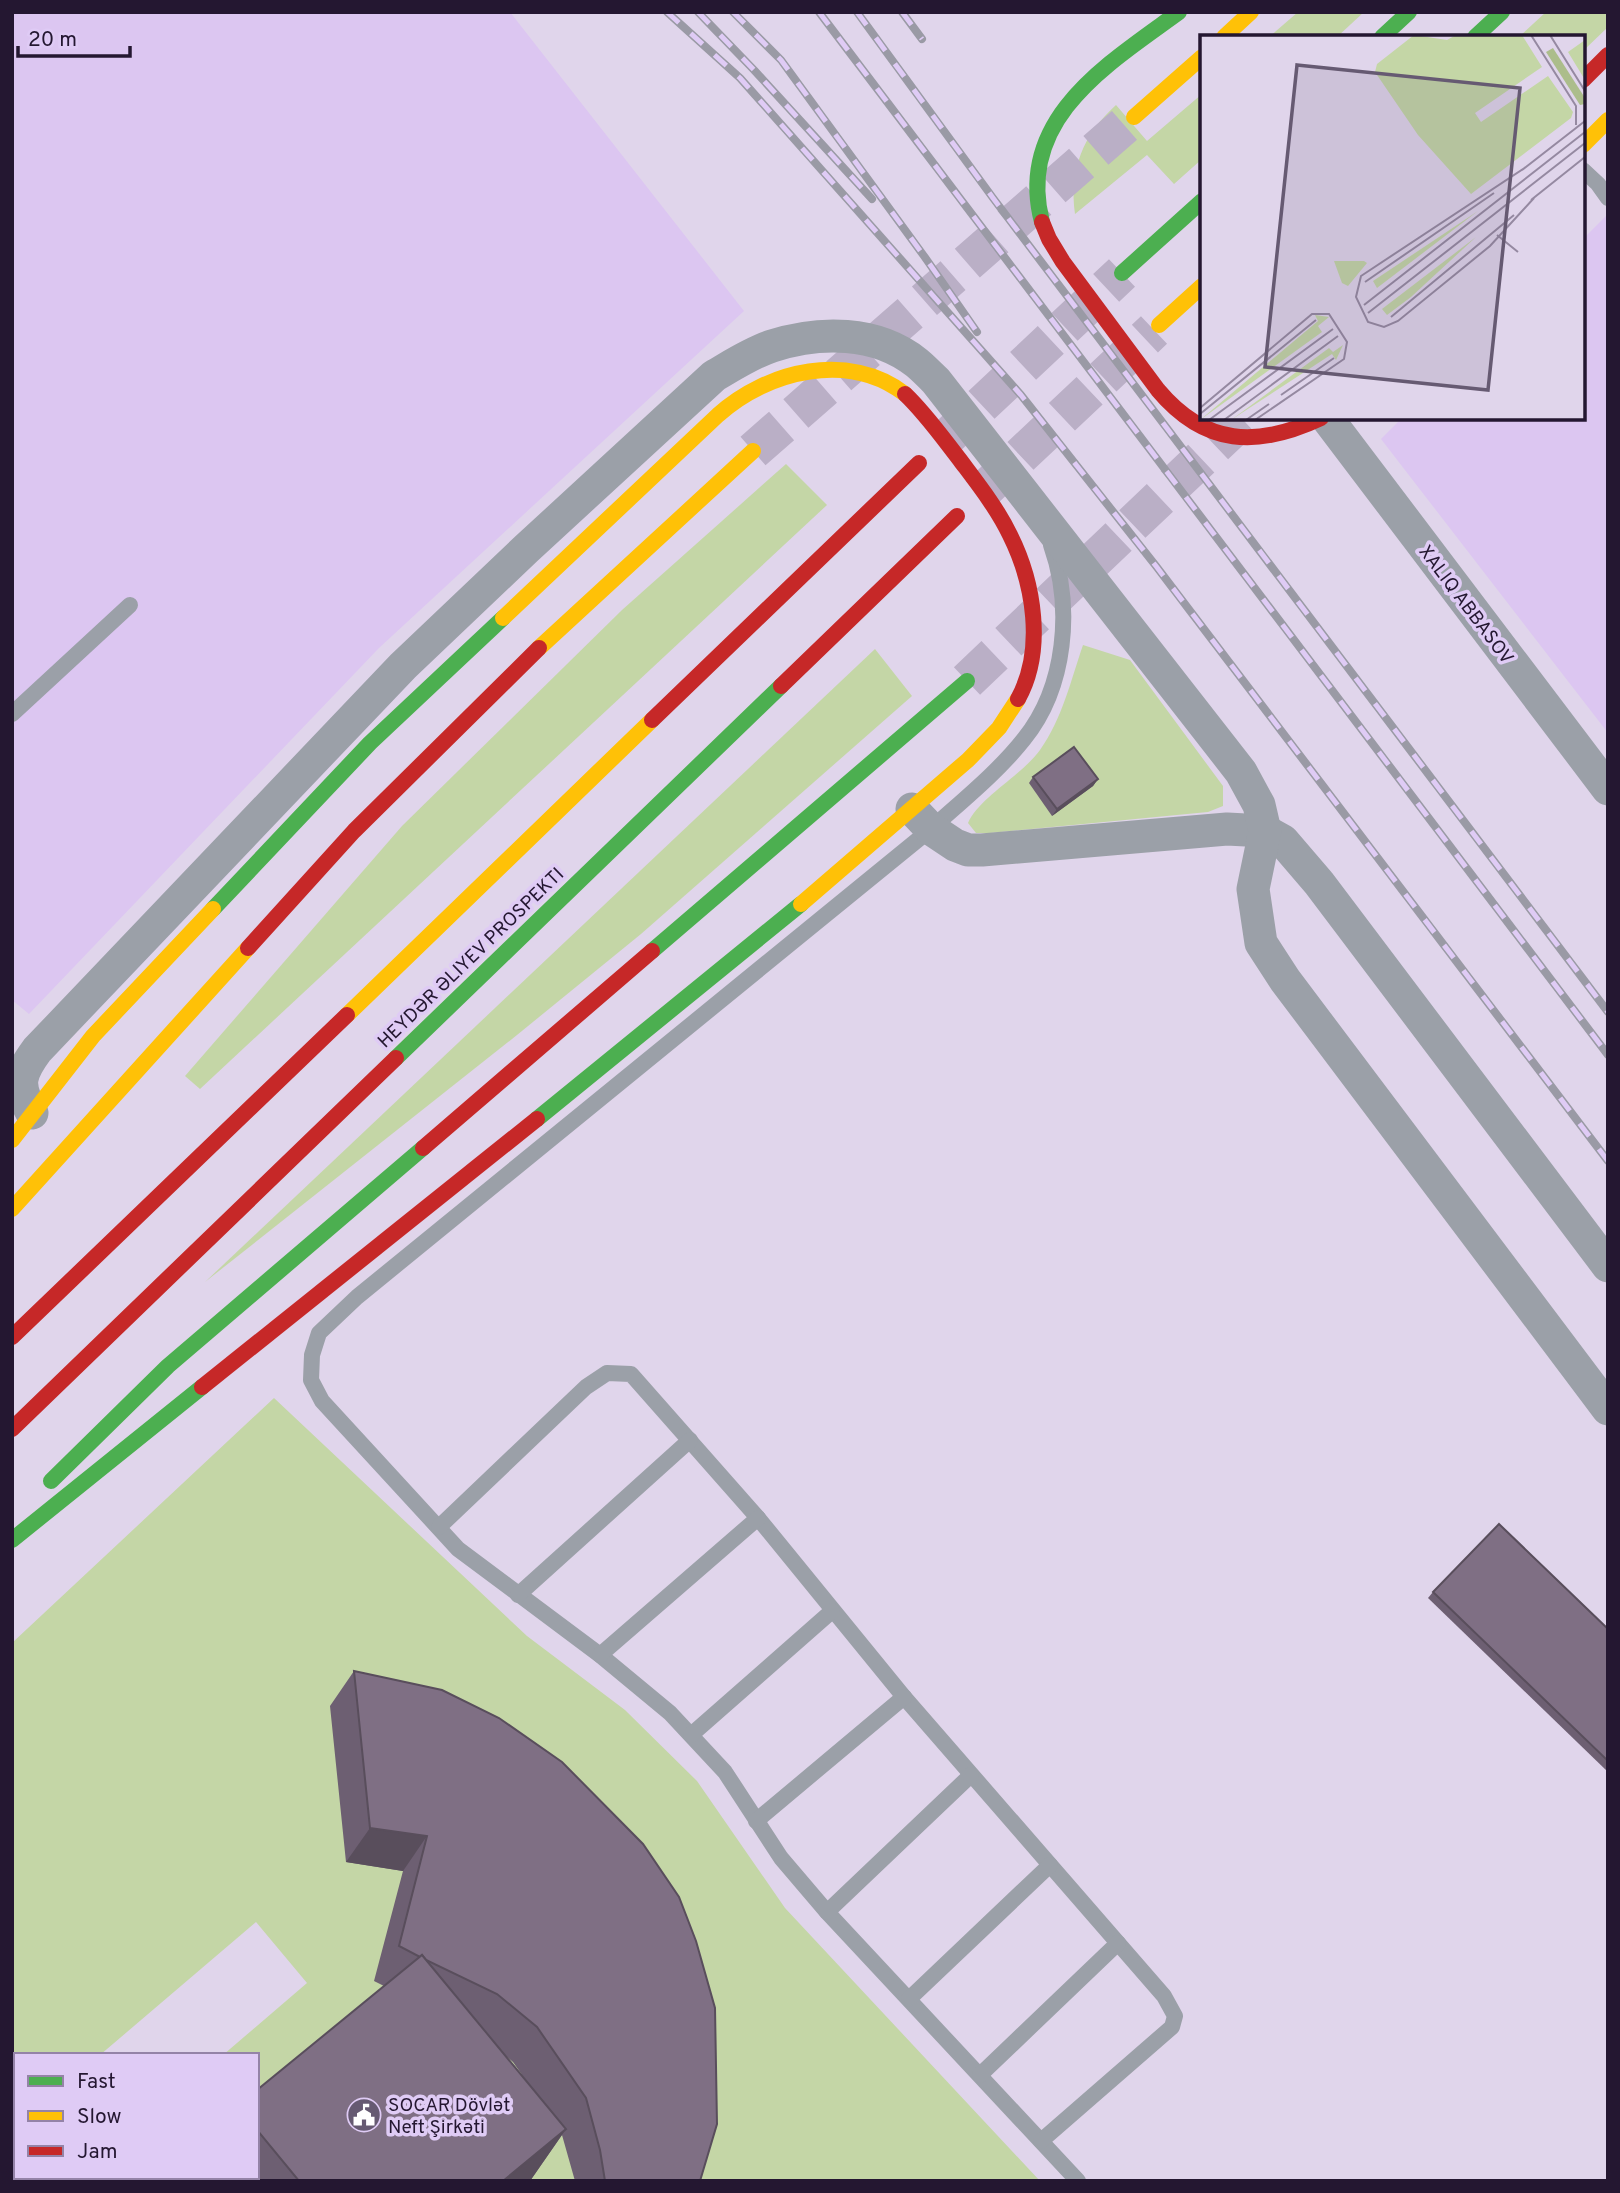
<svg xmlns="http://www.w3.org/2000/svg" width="1620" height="2193" font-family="Overpass,sans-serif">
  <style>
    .built { fill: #dcc6f1 }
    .green { fill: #c4d6a6 }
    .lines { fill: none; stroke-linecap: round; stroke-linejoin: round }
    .secondary-tunnel { stroke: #baafc6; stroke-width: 38; stroke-dasharray: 38 19; stroke-linecap: butt }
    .highway-tunnel { stroke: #baafc6; stroke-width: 38; stroke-dasharray: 38 19; stroke-linecap: butt }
    .lane { stroke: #9ba0a8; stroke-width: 16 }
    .street { stroke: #9ba0a8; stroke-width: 33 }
    .fast { stroke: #4caf50; stroke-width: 16 }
    .slow { stroke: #ffc107; stroke-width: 16 }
    .jam { stroke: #c62828; stroke-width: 16 }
    .rail-casing { stroke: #9a9aa5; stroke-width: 8 }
    .rail { stroke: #dfcbf5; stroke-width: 5; stroke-dasharray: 16; stroke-linecap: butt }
    .wall { fill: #6d5f72; fill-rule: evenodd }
    .shaded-wall { fill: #594e5c }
    .building { fill: #7f6f84; stroke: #594e5c; stroke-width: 2 }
    .labels { text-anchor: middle; stroke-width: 7; stroke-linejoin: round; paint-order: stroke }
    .street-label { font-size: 19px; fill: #241731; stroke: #dfcbf5 }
    .poi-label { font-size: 19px; fill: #241731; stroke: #dfcbf5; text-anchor: start }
    .inset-road { fill: none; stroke: #9589a1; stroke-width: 2 }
    .view { fill: #665a72; fill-opacity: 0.15; stroke: #665a72; stroke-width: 3.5 }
    .inset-edge { fill: none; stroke: #241731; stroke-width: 3.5 }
  </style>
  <rect width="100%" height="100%" fill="#e0d5eb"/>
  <g class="built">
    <polygon points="12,12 510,12 744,311 379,648 29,1014 12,1000"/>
    <polygon points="1608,214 1608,733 1381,439 1402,418 1583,418 1583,239"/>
  </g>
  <g class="green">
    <polygon points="1298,12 1364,12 1337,37 1269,37"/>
    <polygon points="1546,12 1608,12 1608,27 1583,51 1583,37 1519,37"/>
    <path d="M1202 94V159L1174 184 1147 155 1075 214C1069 169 1083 135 1116 105L1147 141Z"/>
    <polygon points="786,464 827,505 200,1089 185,1076 402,826 622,610"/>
    <path d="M1083 645 1130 660 1223 786V806L1208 812 990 833H976L968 823C979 798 1022 775 1040 750 1062 719 1071 680 1083 645Z"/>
    <polygon points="875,649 912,696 641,934 517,1035 205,1282"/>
    <polygon points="274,1398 527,1636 625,1710 697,1781 785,1908 1040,2181 76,2181 80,2177 257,2177 257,2055 223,2055 307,1983 256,1922 100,2055 16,2055 16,2126 12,2129 12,1643"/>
  </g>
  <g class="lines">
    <g class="secondary-tunnel">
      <polyline points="753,451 1134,117"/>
      <polyline points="967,681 1244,418"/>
    </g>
    <g class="highway-tunnel">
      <polyline points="940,444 1122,273"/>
      <polyline points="979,495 1154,330"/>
    </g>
    <g class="lane">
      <polyline points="1583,170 1598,184 1608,198"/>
      <path d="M1051 545C1073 607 1066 687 1024 739 997 773 963 800 931 829L357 1297 319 1333 312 1355 311 1380 322 1401 458 1549 600 1655 670 1713 725 1772 781 1858 827 1912 1078 2181"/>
      <polyline points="12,714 130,605"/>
      <polyline points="439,1527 586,1387 607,1373 631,1374 758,1518 904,1697 1164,1996 1175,2016 1172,2027 1041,2141"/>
      <polyline points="518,1595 690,1440"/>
      <polyline points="600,1655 758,1518"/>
      <polyline points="691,1735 832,1611"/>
      <polyline points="756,1821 904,1697"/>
      <polyline points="827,1912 971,1775"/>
      <polyline points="909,1999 1050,1865"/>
      <polyline points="980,2075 1118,1943"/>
      <polyline points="20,2181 24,2177"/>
    </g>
    <g class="street">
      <polyline points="1327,418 1608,789"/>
      <polyline points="912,809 931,829 955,845 968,850 982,850 1227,829 1265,831 1283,841 1319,883 1608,1266"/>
      <path d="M32 1113C17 1085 18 1076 37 1050L403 666 526 549 714 376C733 365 751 353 772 346 819 331 876 330 917 363 923 368 930 375 936 381L1241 772 1259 805 1265 831 1253 889 1261 943 1285 980 1608 1409"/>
    </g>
    <g class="fast">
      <polyline points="1382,37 1409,12"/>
      <polyline points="1475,37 1502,12"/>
      <path d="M1042 222C1015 119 1108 64 1179 12"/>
      <polyline points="1122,273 1202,201"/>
      <polyline points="213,909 370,743 503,618"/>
      <polyline points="652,951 967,681"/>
      <polyline points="396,1058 781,686"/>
      <polyline points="537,1119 801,904"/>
      <polyline points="51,1481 168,1366 423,1148"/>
      <polyline points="12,1540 202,1387"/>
    </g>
    <g class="slow">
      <polyline points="1224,37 1251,12"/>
      <polyline points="1134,117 1202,57"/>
      <polyline points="1583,145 1608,120"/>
      <polyline points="1159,325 1202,286"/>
      <path d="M503 618 718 415C768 370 849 351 905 394"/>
      <polyline points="539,648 753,451"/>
      <polyline points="801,904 968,760 999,728 1018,699"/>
      <polyline points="347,1015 652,720"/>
      <polyline points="12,1140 93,1036 213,909"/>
      <polyline points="12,1209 248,948"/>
    </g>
    <g class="jam">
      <polyline points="1583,80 1608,55"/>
      <path d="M1042 222 1049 239 1063 262 1158 390C1205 446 1257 448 1321 418"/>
      <path d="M905 394C926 414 942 437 960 460 978 484 997 508 1010 535 1034 583 1045 650 1018 699"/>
      <polyline points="781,686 957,516"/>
      <polyline points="652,720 919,463"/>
      <polyline points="248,948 354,831 539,648"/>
      <polyline points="423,1148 652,951"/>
      <polyline points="12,1337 347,1015"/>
      <polyline points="202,1387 537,1119"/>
      <polyline points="12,1429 396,1058"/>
    </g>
    <g class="rail-casing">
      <g id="rail">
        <polyline points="667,12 740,78 1021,395 1156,566 1608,1161"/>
        <polyline points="698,12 754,70 872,199"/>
        <polyline points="733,12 781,60 924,256 977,332"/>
        <polyline points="819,12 1608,1055"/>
        <polyline points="857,12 993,198 1608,1012"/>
        <polyline points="902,12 922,39"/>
      </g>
    </g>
    <use href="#rail" class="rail"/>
  </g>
  <g class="wall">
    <polygon points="1033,777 1098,779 1093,786 1052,816 1029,783"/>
    <polygon points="1433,1592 1608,1629 1608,1772 1428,1598"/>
    <path d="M354 1671 700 2181H575L562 2135 530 2181H208L205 2177H257V2090L384 1986 374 1981 403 1871 346 1862 330 1706ZM505 2055 513 2062 525 2079Z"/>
  </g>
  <g class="shaded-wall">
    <polygon points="1098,779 1093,786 1052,816 1057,809"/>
    <polygon points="370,1828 427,1836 403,1871 346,1862"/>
    <polygon points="566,2129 530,2181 503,2181"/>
  </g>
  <g class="building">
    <polygon points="1074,747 1098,779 1057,809 1033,777"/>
    <polygon points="1499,1524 1608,1629 1608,1761 1433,1592"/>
    <polygon points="354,1671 442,1690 499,1718 562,1762 643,1844 679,1897 696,1941 715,2008 717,2124 700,2181 605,2181 600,2150 586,2098 537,2027 497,1994 426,1960 422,1955 420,1957 399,1946 427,1836 370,1828"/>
    <polygon points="422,1955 566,2129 503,2181 299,2181 257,2130 257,2090"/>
  </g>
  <defs>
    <g id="civic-disc" transform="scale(1.75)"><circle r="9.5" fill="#665a72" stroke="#dfcbf5"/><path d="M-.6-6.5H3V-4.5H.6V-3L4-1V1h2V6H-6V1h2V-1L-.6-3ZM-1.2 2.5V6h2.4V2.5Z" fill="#fff"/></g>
  </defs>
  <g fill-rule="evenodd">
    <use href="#civic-disc" x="364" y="2115"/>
  </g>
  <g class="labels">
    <g class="street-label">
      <text transform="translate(1467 604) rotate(53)" y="7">XALIQ ABBASOV</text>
      <text transform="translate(470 957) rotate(-44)" y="7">HEYDƏR ƏLIYEV PROSPEKTI</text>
    </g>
    <g class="poi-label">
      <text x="388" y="2111">SOCAR Dövlət<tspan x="388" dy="22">Neft Şirkəti</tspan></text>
    </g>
  </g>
  <g transform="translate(1200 35)">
    <rect width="385" height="385" fill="#e0d5eb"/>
    <path d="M214 0 247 5 256 0H322L342 32 275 78 281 87 348 41 373 77 371 83 271 159 218 100 175 37 177 29ZM385 5V45L368 17ZM278 176 177 253 173 246ZM276 202 211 262 187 280 182 274ZM134 226H164L167 228 148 251 142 248ZM115 280 129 282 118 291 122 297 0 385 118 286ZM143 310 136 325 132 319 31 385 129 313 133 317Z" fill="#c4d6a6"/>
    <path d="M353 13 385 63V69L380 70 346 17Z" fill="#acbd8b"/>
    <path class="inset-road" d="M331 0 376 71V90M350 0 385 56M326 132 161 241 156 262 168 287 184 292 198 286 290 211 334 163M322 135 385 86M331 165 385 122M297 200 318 217M165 247 294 158M164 270 385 97M168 278 385 108M191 282 314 180M81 360 134 323M0 373 112 279H129L147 307 144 324 55 385M0 379 116 285M9 385 133 294M24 385 138 301M46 385 69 369"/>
    <path class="view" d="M97 30 320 53 288 355 65 332Z"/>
    <rect width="385" height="385" class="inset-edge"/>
  </g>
  <rect width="1620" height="2193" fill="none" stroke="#241731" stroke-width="28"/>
  <rect x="14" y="2053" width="245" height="126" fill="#dfcbf5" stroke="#9483a7" stroke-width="2"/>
  <rect x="28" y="2076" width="35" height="10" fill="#4caf50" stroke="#9483a7" stroke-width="2"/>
  <text x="77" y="2088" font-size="21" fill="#241731">Fast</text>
  <rect x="28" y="2111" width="35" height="10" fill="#ffc107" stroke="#9483a7" stroke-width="2"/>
  <text x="77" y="2123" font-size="21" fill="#241731">Slow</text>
  <rect x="28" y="2146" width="35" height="10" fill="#c62828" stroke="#9483a7" stroke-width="2"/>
  <text x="77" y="2158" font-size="21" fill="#241731">Jam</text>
  <path d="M18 46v10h112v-10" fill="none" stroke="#241731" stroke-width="3.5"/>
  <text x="28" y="46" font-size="21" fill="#241731" stroke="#dfcbf5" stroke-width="5" paint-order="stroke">20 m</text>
</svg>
